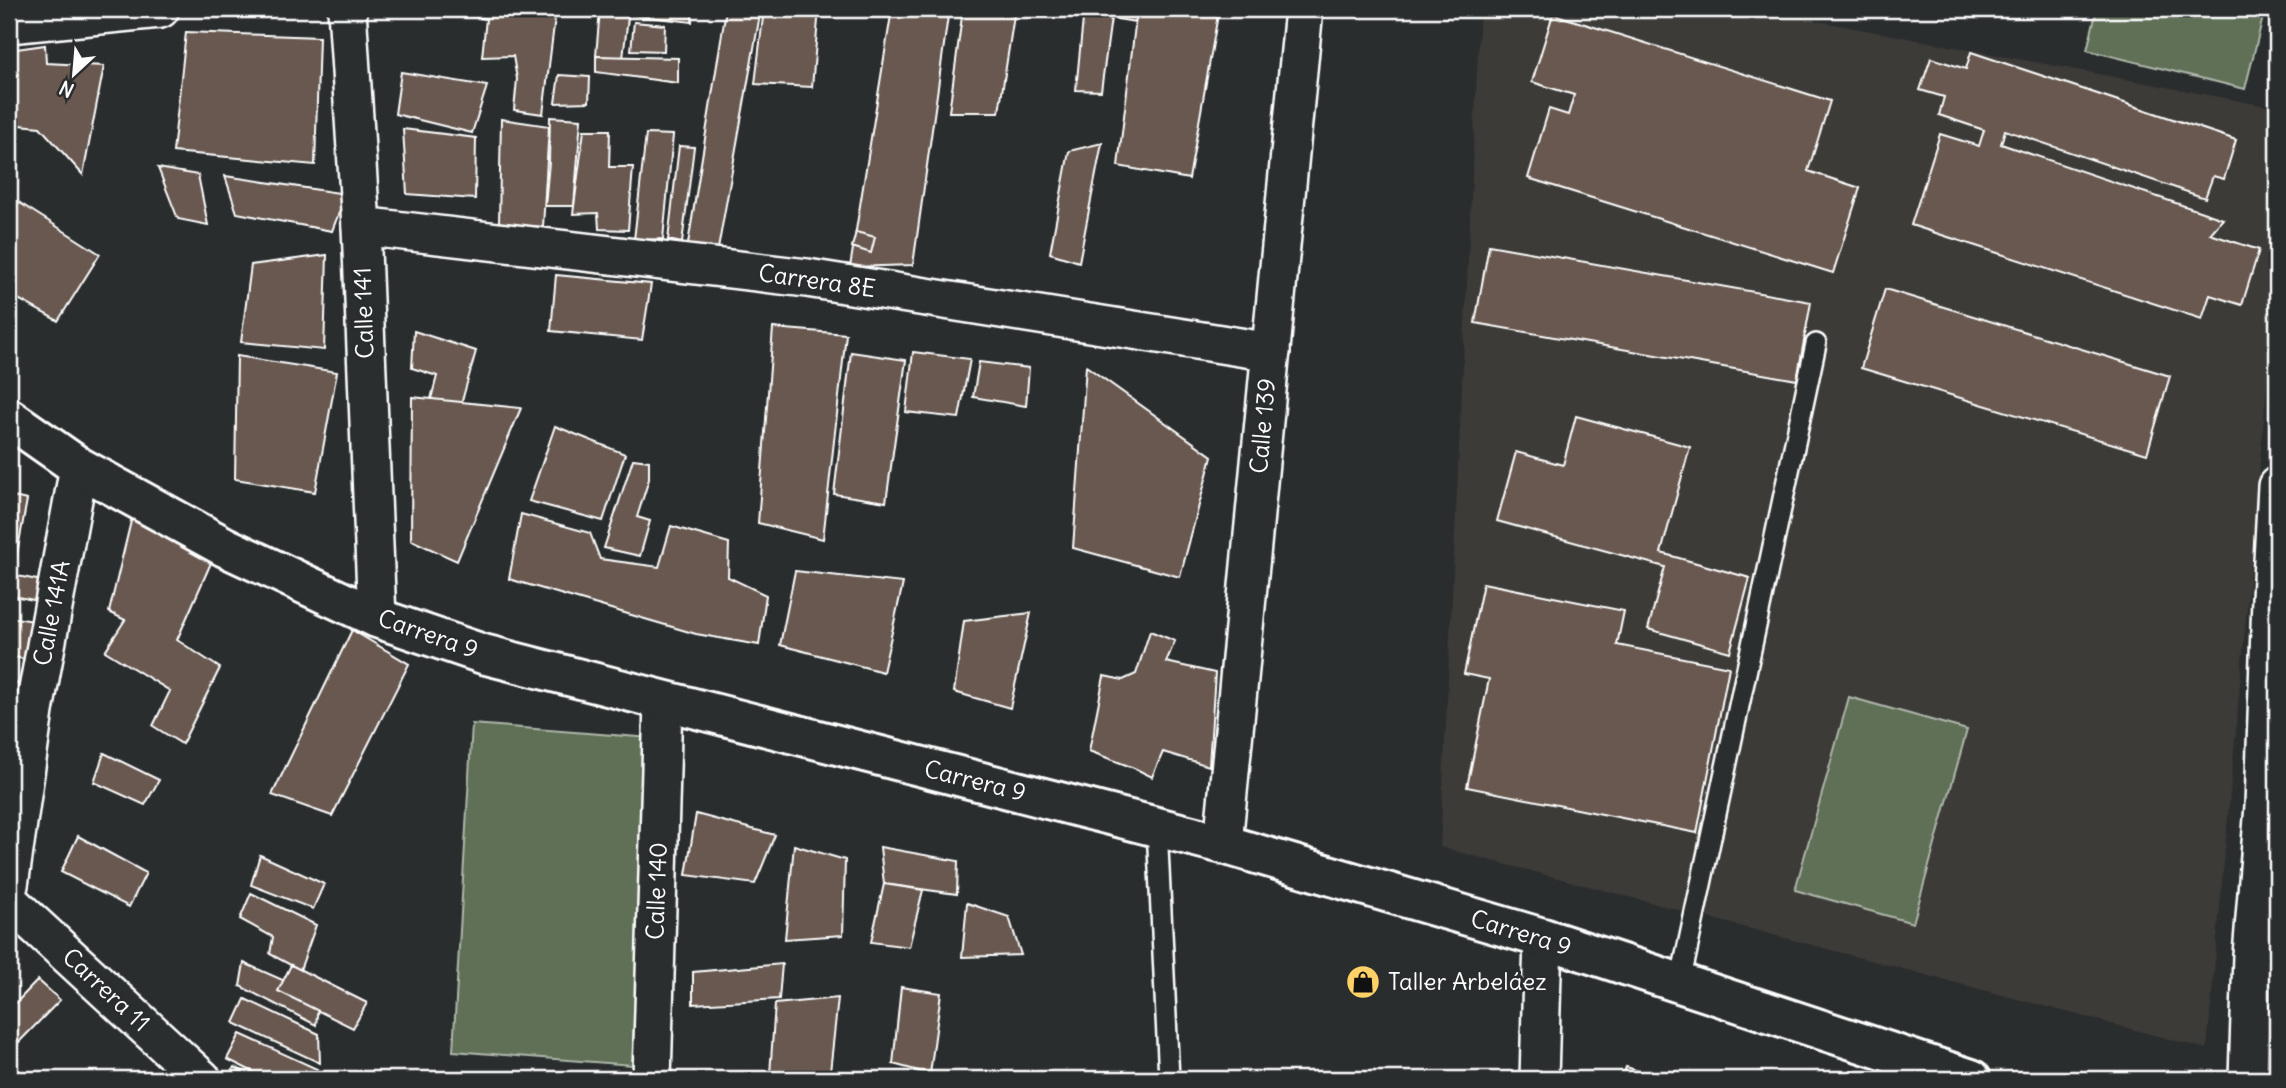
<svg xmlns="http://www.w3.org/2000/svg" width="2286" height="1088" font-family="Delius,sans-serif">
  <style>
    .built { fill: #3d3a38 }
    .green { fill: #5f6f57; stroke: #afb7ab; stroke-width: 2 }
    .building { fill: #685850; stroke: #fff; stroke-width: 2 }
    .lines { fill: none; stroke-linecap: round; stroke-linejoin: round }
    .service-casing { stroke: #fff; stroke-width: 24 }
    .minor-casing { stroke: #fff; stroke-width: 42 }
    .tertiary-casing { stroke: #fff; stroke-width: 44 }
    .service { stroke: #2a2d2e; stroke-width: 19 }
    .minor { stroke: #2a2d2e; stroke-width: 37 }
    .tertiary { stroke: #2a2d2e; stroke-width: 38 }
    .labels { text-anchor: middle; stroke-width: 6; stroke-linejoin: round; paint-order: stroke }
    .street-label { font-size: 24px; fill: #fff; stroke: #2a2d2e }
    .poi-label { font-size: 24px; fill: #fff; stroke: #2a2d2e; text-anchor: start }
  </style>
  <rect width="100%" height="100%" fill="#2a2d2e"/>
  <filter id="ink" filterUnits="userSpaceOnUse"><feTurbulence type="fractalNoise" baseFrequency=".0143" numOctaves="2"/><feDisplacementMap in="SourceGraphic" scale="14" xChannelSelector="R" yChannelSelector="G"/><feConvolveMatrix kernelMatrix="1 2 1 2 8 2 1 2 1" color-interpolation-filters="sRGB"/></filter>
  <g filter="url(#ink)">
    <polygon class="built" points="1480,9 1754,9 2277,108 2277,275 2207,1049 1440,847"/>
    <g class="green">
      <polygon points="2097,9 2265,9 2245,89 2087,50"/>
      <polygon points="1849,697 1967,730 1913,923 1795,890"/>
      <polygon points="472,724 651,738 632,1065 453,1051"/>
    </g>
    <g class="building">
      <polygon points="454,9 556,9 543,114 514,110 517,79 513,56 482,57 486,19 454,13"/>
      <polygon points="600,9 629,9 623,58 596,56"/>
      <polygon points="631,9 693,9 692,22 631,15"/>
      <polygon points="726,9 761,9 718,249 687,250"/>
      <polygon points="764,9 819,9 812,87 755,84"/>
      <polygon points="892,9 949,9 913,265 850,267"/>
      <polygon points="963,9 1015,9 999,112 949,112"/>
      <polygon points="1084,9 1137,9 1136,22 1111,18 1101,91 1076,90"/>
      <polygon points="1137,9 1219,9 1189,179 1118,166"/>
      <polygon points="1399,9 1449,9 1449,11"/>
      <polygon points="1553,14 1830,101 1808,171 1860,188 1833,273 1528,178 1549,109 1568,115 1574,95 1532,82"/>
      <polygon points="634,22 665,25 664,51 631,50"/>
      <polygon points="186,32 319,37 315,165 173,152"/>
      <polygon points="45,45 46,63 104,66 83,175 40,127 9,124 9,50"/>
      <polygon points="1971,52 2236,140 2224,179 2213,176 2205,198 2005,130 2001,144 2223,219 2210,234 2259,250 2242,305 2210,295 2202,319 1911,225 1940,134 1979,146 1984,130 1939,115 1944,97 1920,90 1931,58 1966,69"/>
      <polygon points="596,56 678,58 678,83 596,72"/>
      <polygon points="401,72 487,86 472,133 395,114"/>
      <polygon points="559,75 590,77 589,102 555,103"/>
      <polygon points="550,117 581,119 574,206 545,206 549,162"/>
      <polygon points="501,119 549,126 543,227 499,224"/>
      <polygon points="403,129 476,138 475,199 407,194"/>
      <polygon points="584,130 610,130 609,167 633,167 628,230 599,229 598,213 573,214"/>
      <polygon points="646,134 673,135 663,239 634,240"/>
      <polygon points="1102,143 1079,262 1050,253 1069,151"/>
      <polygon points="679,146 694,147 682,243 668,240"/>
      <polygon points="158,168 198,175 208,225 178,219"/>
      <polygon points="225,176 346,194 332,231 237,213"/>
      <polygon points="9,196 100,254 58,321 9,294"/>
      <polygon points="856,232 875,237 871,253 852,247"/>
      <polygon points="1489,245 1811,302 1797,380 1475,323"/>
      <polygon points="327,255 324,350 241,342 251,265"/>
      <polygon points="556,275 651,284 642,340 551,331"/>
      <polygon points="1885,289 2170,376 2147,454 1861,368"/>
      <polygon points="773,328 846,334 823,539 758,523"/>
      <polygon points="414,331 476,351 460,408 431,399 437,376 412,368"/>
      <polygon points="851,352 906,360 886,502 834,494"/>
      <polygon points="913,352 970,359 959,418 906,412"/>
      <polygon points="237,356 337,372 315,492 235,479"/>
      <polygon points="979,362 1029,368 1026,406 973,397"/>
      <polygon points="1086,366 1212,456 1180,577 1073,548"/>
      <polygon points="412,397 521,408 457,561 411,540"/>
      <polygon points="1576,416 1690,447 1661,553 1750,578 1730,652 1648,629 1665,567 1497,521 1516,452 1563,465"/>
      <polygon points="555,426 625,454 603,521 529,501"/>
      <polygon points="633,459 649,461 649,479 637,517 650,521 640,556 604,548"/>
      <polygon points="9,496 27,500 13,575 56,584 48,603 9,595"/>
      <polygon points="521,514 590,533 600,559 659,567 671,526 729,543 728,577 766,595 759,645 696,634 509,579"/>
      <polygon points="132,517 214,556 177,640 220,668 182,744 153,726 170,691 105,651 125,620 109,612"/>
      <polygon points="795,571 903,583 883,672 780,645"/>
      <polygon points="1483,583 1624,611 1617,645 1729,667 1697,833 1467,787 1489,679 1464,674"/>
      <polygon points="1031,613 1010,708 954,692 964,621"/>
      <polygon points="9,617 34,621 29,660 9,656"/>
      <polygon points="352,630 409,664 332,816 272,795"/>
      <polygon points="1150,631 1175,641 1166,662 1215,673 1209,766 1163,752 1152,777 1134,768 1089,751 1104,676 1123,680 1136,674"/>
      <polygon points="9,681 29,686 9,769"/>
      <polygon points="104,753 159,780 145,805 94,782"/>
      <polygon points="696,814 775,835 755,884 686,875"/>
      <polygon points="78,836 146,873 129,907 61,872"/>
      <polygon points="794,845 845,860 843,935 785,939"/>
      <polygon points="880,847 958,861 957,894 884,884"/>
      <polygon points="260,855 324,884 313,909 251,885"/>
      <polygon points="884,884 923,890 909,947 871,942"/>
      <polygon points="251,893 316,925 300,970 270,954 273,937 240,919"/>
      <polygon points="967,903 1009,917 1021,955 962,957"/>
      <polygon points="244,963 319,996 316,1025 240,986"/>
      <polygon points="782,964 779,999 693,1004 693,972"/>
      <polygon points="291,965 367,1003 353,1028 278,991"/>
      <polygon points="38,980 60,1000 19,1042 9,1032 9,1010"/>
      <polygon points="901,987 941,993 930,1074 893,1064"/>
      <polygon points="838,998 830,1072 770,1074 775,1004"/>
      <polygon points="245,999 319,1034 320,1063 234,1023"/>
      <polygon points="240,1034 317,1069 316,1079 268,1079 227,1059"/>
      <polygon points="234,1067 260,1079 228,1079"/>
      <polygon points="1626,1067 1664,1079 1622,1079"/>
      <polygon points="318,1073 380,1079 317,1079"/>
    </g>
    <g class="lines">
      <g class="service-casing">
        <g id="service">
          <polyline points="1157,827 1169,1079"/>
          <polyline points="1680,983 1816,344"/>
        </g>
      </g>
      <g class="minor-casing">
        <g id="minor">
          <polyline points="347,9 361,226 377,618"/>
          <polyline points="9,24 160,9"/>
          <polyline points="361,226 807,278 1271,352"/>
          <polyline points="1223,844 1304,9"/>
          <polyline points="9,885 34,711 79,467"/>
          <polyline points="9,901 202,1079"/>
          <polyline points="652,1079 663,702"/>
          <polyline points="1539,1079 1543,938"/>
          <polyline points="2248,1079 2252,955 2264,806 2271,598 2277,486"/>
        </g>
      </g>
      <g class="tertiary-casing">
        <polyline id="tertiary" points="9,418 79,467 225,547 377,618 483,654 1223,844 1543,938 1971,1079"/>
      </g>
      <use href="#service" class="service"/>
      <use href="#minor" class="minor"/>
      <use href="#tertiary" class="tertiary"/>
    </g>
  </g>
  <defs>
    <g id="shop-disc" transform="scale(1.75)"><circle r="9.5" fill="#ffd166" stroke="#2a2d2e"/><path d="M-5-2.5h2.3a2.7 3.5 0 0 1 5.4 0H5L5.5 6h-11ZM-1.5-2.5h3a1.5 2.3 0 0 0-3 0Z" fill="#111"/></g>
  </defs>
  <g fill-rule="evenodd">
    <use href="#shop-disc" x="1363" y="982"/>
  </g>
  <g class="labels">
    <g class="street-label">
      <text transform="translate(817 281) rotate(8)" y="8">Carrera 8E</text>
      <text transform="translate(364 313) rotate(-92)" y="8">Calle 141</text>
      <text transform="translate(1263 426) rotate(-85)" y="8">Calle 139</text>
      <text transform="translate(52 613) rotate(-79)" y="8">Calle 141A</text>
      <text transform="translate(428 634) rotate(19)" y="8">Carrera 9</text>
      <text transform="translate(975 781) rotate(14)" y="8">Carrera 9</text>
      <text transform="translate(657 891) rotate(-88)" y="8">Calle 140</text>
      <text transform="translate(1521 933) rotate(17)" y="8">Carrera 9</text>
      <text transform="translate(106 990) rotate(43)" y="8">Carrera 11</text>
    </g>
    <g class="poi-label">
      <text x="1388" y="990">Taller Arbeláez</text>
    </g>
  </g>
  <rect width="2286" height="1088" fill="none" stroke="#2a2d2e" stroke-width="35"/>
  <rect x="18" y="18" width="2251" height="1053" fill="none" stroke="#fff" stroke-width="2.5" filter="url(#ink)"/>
  <g transform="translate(74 74) rotate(206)" stroke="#2a2d2e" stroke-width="5" paint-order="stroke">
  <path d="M0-5L12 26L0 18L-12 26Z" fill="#ffffff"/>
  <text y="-10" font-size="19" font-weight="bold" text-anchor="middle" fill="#ffffff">N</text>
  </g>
</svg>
